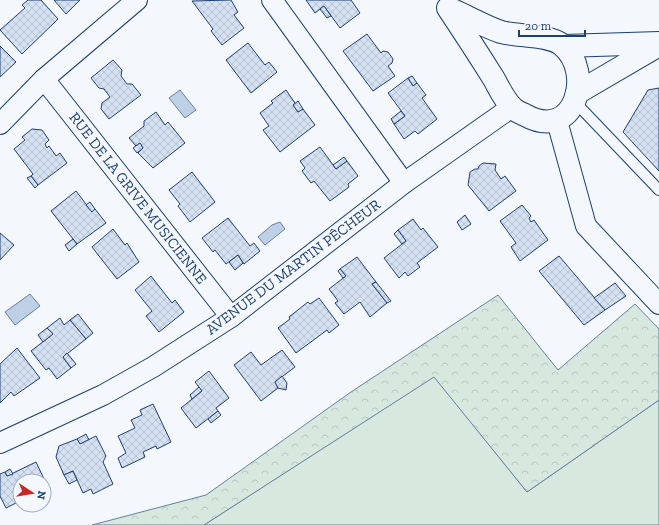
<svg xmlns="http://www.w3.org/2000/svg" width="659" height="525" font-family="'Zilla Slab',serif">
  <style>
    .green { fill: #d7e8df; stroke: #687fa3 }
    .forest { fill: url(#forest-crowns); stroke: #687fa3 }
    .water { fill: #bed0e5; stroke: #687fa3 }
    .building { fill: url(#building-cross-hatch); stroke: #1d3f73 }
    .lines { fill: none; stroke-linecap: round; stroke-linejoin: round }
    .lane-casing { stroke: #1d3f73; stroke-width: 12 }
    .street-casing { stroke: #1d3f73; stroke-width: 22 }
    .secondary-casing { stroke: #1d3f73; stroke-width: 24 }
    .lane { stroke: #f4f7fb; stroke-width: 10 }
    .street { stroke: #f4f7fb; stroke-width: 20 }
    .secondary { stroke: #f4f7fb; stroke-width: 22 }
    .labels { text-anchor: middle; stroke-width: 3; stroke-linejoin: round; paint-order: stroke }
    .street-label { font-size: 15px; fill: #1d3f73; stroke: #f4f7fb }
  </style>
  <defs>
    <pattern id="forest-crowns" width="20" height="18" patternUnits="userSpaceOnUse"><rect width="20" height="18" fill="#d7e8df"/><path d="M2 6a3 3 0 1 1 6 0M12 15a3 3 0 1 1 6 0" fill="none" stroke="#b8c8c3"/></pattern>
    <pattern id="building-cross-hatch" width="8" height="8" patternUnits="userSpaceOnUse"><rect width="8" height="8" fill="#d5e0f0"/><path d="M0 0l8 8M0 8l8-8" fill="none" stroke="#b6c1d1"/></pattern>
  </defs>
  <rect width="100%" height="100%" fill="#f4f7fb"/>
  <polygon class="green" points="434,376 527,492 659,400 659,525 204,525"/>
  <polygon class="forest" points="498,295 558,370 635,304 659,329 659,400 527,492 434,377 204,525 92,525 206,495 351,392"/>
  <g class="water">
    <polygon points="180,90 196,110 185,118 169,98"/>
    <polygon points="280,222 285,229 265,245 258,237 272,225"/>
    <polygon points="30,294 40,306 15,325 5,312"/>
  </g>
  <g class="building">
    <polygon points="28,0 41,0 58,19 22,54 0,30 25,8 22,5"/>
    <polygon points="54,0 80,0 66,14"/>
    <polygon points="231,0 238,12 234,15 244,28 222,45 211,31 213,29 192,1"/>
    <polygon points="306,0 351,0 360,13 340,28 324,6 315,13"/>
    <polygon points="324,6 331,16 327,18 320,9"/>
    <polygon points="367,34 381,53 383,51 388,52 393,59 392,63 388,66 395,76 373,91 343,51"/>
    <polygon points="248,43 265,65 269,62 277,72 251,93 226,60"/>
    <polygon points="0,46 16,62 0,77"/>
    <polygon points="113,60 122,70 121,76 127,84 132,84 141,95 109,119 101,109 102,103 110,97 104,89 99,88 91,78"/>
    <polygon points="412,76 417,83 413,86 408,78"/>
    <polygon points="408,78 413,86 417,83 426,95 422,98 437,119 418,134 415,131 404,139 394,124 405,116 388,93"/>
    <polygon points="659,88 659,171 623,132 648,90"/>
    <polygon points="286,90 295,103 293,105 298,112 303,109 315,125 280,152 263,130 269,126 260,113 273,103 271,101"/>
    <polygon points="298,101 303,109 298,112 293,105"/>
    <polygon points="401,111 405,116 394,124 391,119"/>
    <polygon points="156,112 165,125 168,122 185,143 153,168 138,153 143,148 140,143 136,146 129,138 144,126 144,121"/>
    <polygon points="32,129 42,130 49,140 45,144 47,148 49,146 56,156 60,153 67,163 38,185 31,176 33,174 14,149 25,140 22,137"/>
    <polygon points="140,143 143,148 137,153 133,148"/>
    <polygon points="320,147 336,169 347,161 358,176 348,184 349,187 330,201 314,181 311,183 302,171 305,168 300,161"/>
    <polygon points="344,157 347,161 336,169 333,165"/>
    <polygon points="483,163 496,164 495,170 501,179 505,176 516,191 489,211 468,185 470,172 475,169 478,169 479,166"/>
    <polygon points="192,172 215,202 190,222 178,206 180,204 169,190"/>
    <polygon points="31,176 38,185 35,188 27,178"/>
    <polygon points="76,191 92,212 95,209 106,223 77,244 51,211"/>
    <polygon points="90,202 95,209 92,212 86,205"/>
    <polygon points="522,205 531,216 529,218 531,222 534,220 548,240 520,261 511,247 516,243 500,221"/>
    <polygon points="465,215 471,224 462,230 457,222"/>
    <polygon points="228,218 250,246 254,243 260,251 244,264 238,255 226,264 215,250 213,252 202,238"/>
    <polygon points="413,219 421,230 423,228 438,247 417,263 420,267 408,276 405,272 399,278 384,258 406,241 398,230"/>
    <polygon points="113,229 125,245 127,243 139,262 117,279 92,247"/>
    <polygon points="398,230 406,241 402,244 394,234"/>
    <polygon points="0,233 14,245 0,260"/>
    <polygon points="73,239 77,244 69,251 65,245"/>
    <polygon points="238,255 243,263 235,270 229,262"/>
    <polygon points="559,256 605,310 584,325 539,271"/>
    <polygon points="357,257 376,282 372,284 387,303 370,317 360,302 344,314 335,303 338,301 329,289 346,276 340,269"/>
    <polygon points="340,269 346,276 343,278 338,271"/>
    <polygon points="151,276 172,303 175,300 184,312 159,332 146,316 152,311 135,290"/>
    <polygon points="376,282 391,301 387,303 372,284"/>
    <polygon points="615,283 626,296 605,310 594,298"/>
    <polygon points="319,298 339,325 329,333 327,330 296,353 278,328 290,319 289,317 308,302 310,304"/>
    <polygon points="78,314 93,333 86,339 70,320"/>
    <polygon points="60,318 64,325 70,320 86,339 63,357 71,368 57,379 49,368 46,370 31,351 53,334 47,328"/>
    <polygon points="47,328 53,334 43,342 38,335"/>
    <polygon points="17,348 40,378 14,396 11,392 0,403 0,364"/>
    <polygon points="282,350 295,367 275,382 278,388 261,401 234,365 251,352 261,365"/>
    <polygon points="67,353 76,364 71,368 63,357"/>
    <polygon points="209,371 229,398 216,408 218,411 196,428 181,408 202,391 195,382"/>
    <polygon points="282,376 287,383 286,390 278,388 275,382"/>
    <polygon points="199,387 202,391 192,399 190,395"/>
    <polygon points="153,404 171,442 157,449 156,446 143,452 145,457 122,468 118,458 126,453 118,436 135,428 131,420 142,415 140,410"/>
    <polygon points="218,411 221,415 211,423 208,419"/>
    <polygon points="86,434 89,440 80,444 77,439"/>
    <polygon points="96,436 106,456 103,462 113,484 93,494 91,489 83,493 73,471 64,475 56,457 59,446 77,439 80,444"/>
    <polygon points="36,462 45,481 20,481 20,501 6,508 0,496 0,474 5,472 7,476"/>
    <polygon points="10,469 13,474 7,476 5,472"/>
    <polygon points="73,471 77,480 69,484 64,475"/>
  </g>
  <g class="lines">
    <g class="lane-casing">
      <polyline id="lane" points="575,102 659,190"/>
    </g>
    <g class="street-casing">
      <g id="street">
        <polyline points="272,0 404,183"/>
        <polyline points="44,79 231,317"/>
        <polyline points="557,121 586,226 659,304"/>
        <polyline points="0,124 44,79 137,0"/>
        <polyline points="0,443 103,395 153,367 231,317 404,183 512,107"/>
      </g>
    </g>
    <g class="secondary-casing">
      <g id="secondary">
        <path d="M448 8C465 15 483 26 501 32 519 37 548 34 562 45 595 72 575 143 525 115 521 113 515 111 512 107 505 101 499 88 494 79 479 55 464 32 448 8Z"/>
        <polyline points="564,46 659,43"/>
        <polyline points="577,93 659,45"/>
      </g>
    </g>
    <use href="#lane" class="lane"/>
    <use href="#street" class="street"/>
    <use href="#secondary" class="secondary"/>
  </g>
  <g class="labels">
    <g class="street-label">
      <text transform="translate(138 198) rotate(52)" y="5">RUE DE LA GRIVE MUSICIENNE</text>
      <text transform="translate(293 267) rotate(-37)" y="5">AVENUE DU MARTIN PÊCHEUR</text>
    </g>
  </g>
  <g transform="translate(32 493) rotate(102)"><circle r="19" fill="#f4f7fb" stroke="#9eadc5"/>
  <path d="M0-3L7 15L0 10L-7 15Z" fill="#c62828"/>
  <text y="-6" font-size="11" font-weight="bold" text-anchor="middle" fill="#1d3f73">N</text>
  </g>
  <path d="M519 30v6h66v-6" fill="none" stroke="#1d3f73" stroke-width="2"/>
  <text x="525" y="30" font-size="12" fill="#1d3f73" stroke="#f4f7fb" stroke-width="3" paint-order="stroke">20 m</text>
</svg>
